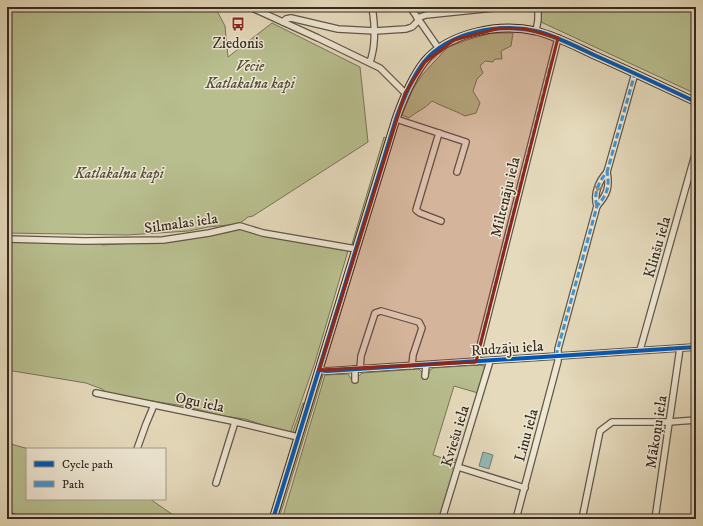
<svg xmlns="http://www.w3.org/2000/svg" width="703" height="526" font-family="'IM FELL DW Pica',serif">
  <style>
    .green { fill: #b8be8e; stroke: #787458 }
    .water { fill: #96bab5; stroke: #70807a }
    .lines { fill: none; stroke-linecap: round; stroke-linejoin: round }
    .minor-casing { stroke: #625648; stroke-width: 8 }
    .major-casing { stroke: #372a22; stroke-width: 9 }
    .minor { stroke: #eee7d3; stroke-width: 5.5 }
    .major { stroke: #e5dabc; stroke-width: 7 }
    .quiet { stroke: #3e96d5; stroke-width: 3; stroke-dasharray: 6 3; stroke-linecap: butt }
    .cycleway-casing { stroke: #eee7d3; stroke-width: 6 }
    .cycleway { stroke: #0057b8; stroke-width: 4 }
    .oneway { stroke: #92887a }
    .marked { fill: #8f2418; fill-opacity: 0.2; stroke: #8f2418; stroke-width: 3; stroke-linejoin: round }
    .labels { text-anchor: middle; stroke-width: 3; stroke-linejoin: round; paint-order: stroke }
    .poi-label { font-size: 15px; fill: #372a22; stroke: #eee7d3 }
    .park-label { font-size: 15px; font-style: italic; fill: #574f3d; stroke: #eee7d3 }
    .street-label { font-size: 15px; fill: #372a22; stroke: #eee7d3 }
  </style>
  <rect width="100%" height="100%" fill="#e5dabc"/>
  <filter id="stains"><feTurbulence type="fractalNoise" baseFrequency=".005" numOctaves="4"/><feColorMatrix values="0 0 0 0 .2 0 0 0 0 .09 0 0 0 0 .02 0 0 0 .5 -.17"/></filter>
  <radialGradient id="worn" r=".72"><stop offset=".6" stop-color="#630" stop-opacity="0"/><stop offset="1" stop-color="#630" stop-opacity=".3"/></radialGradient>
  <g class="green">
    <polygon points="7,7 215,7 225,26 228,57 272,23 360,67 368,142 253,216 248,217 239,224 208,227 189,231 127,235 7,233"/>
    <polygon points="542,7 696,7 696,94 541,22"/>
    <path d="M492 33H513L511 46 501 51 502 59H495L493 62 485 61 480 66 483 73 477 79 473 91 480 103 476 113 465 116C454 110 443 107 432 101 425 109 417 111 409 118L402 115 413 89 422 75 448 47 470 39Z"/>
    <polygon points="384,137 386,138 355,242 352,244"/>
    <polygon points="240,228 256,234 348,251 315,362 290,434 245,419 223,416 184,406 108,394 102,389 86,383 7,370 7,242 98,243 103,245 135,243"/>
    <polygon points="480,365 484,366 486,371 478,393 454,386 433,455 452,461 458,458 457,462 452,463 451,466 455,471 440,519 282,519 325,375 348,374 352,380 357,381 358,377 362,373 419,369 422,372 423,376 428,377 430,370 433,368"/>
    <polygon points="323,375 279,519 277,519 318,381"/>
    <polygon points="303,403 304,403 301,420 297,433 292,434"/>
    <polygon points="7,443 29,449 27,449 27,499 150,499 179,519 28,519 7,511"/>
  </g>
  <g class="water">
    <polygon points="483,452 493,455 489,469 479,466"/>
    <polygon points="7,511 28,519 7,519"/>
  </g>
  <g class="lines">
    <g class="minor-casing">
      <g id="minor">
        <polyline points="250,7 318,38 380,68 405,93"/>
        <polyline points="410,7 439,49"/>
        <polyline points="417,18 426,15 503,7"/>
        <polyline points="283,22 286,19 291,18 338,29 375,31 406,29 412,27 419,20"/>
        <polyline points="536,31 538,20 538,7"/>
        <path d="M370 62C376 45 375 25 372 7"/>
        <polyline points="396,119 466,142 457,172"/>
        <polyline points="439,133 416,210 420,213 441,221"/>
        <path d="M597 206C593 194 599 181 607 172L635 73"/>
        <polyline points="7,239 84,241 163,240 209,233 240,226 263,233 356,249"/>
        <polyline points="640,350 696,151"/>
        <polyline points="476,362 558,38"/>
        <polyline points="360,369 361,356 375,313 381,311 419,322 422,328 413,355 412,366"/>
        <polyline points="319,370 327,371 696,347"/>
        <polyline points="425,376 426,365"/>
        <polyline points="355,380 355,369"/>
        <polyline points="96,393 232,421 298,437"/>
        <polyline points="137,449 146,424 154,405"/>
        <polyline points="458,467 525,488"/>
        <polyline points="216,483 235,422"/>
        <polyline points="442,519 490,361"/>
        <path d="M516 519 558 361V349L597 206C607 195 610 187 607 172"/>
        <polyline points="582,519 600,431 612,422 669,422 696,420"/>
        <polyline points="655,519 680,348"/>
      </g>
    </g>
    <g class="major-casing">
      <path id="major" d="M273 519 396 119C403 99 411 79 424 62 449 32 499 23 536 31 556 36 575 46 594 55 628 70 662 86 696 102"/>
    </g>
    <use href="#minor" class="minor"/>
    <use href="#major" class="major"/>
    <g class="quiet">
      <path d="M597 206C593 194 599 181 607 172L635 73"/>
      <path d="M557 356V352L597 206C607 195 610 187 607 172"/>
      <polyline points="476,362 552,60"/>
    </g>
    <g class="cycleway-casing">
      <g id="cycleway">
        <polyline points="319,370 327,371 696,347"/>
        <path d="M273 519 396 119C403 99 411 79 424 62 449 32 499 23 536 31 556 36 575 46 594 55 628 70 662 86 696 102"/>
      </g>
    </g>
    <use href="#cycleway" class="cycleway"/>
  </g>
  <defs><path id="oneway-chevron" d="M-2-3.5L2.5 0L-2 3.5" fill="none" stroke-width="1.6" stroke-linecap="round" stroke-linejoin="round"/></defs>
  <use class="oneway" href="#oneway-chevron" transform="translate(598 188) rotate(105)"/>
  <path class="marked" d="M500 28 526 29 558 38 476 362 319 370 405 93 425 62 454 40Z"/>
  <defs>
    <g id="bus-bare" transform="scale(1.08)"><path d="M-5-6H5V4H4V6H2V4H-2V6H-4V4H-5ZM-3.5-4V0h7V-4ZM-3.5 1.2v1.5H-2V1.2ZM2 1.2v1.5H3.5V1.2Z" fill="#8f2418" stroke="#eee7d3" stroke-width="2.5" paint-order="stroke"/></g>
  </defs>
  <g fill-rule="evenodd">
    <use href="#bus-bare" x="238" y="24"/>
  </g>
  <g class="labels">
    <g class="poi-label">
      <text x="238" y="48">Ziedonis</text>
    </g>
    <g class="park-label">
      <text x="250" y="71">Vecie<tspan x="250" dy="17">Katlakalna kapi</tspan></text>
      <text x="119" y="178">Katlakalna kapi</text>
    </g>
    <g class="street-label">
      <text transform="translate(505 197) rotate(-76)" y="5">Miltenāju iela</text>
      <text transform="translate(181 223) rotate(-8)" y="5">Silmalas iela</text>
      <text transform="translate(657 247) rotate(-74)" y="5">Klinšu iela</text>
      <text transform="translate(507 348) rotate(-4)" y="5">Rudzāju iela</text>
      <text transform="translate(200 402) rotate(12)" y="5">Ogu iela</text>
      <text transform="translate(656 432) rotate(-81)" y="5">Mākoņu iela</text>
      <text transform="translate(526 435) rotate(-75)" y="5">Linu iela</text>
      <text transform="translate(455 436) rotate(-73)" y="5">Kviešu iela</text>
    </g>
  </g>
  <rect width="703" height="526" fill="none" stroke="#e5dabc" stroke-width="24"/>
  <rect x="8" y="8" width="687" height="510" fill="none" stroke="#372a22" stroke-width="2"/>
  <rect x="12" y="12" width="679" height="502" fill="none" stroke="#372a22"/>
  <rect x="26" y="448" width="140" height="52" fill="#eee7d3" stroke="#a59b8c"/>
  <rect x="34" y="461" width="20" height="6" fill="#0057b8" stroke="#a59b8c"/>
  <text x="62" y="468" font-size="12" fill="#372a22">Cycle path</text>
  <rect x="34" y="481" width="20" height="6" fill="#3e96d5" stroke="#a59b8c"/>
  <text x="62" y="488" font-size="12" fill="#372a22">Path</text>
  <rect width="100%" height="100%" filter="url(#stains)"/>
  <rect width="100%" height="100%" fill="url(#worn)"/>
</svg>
